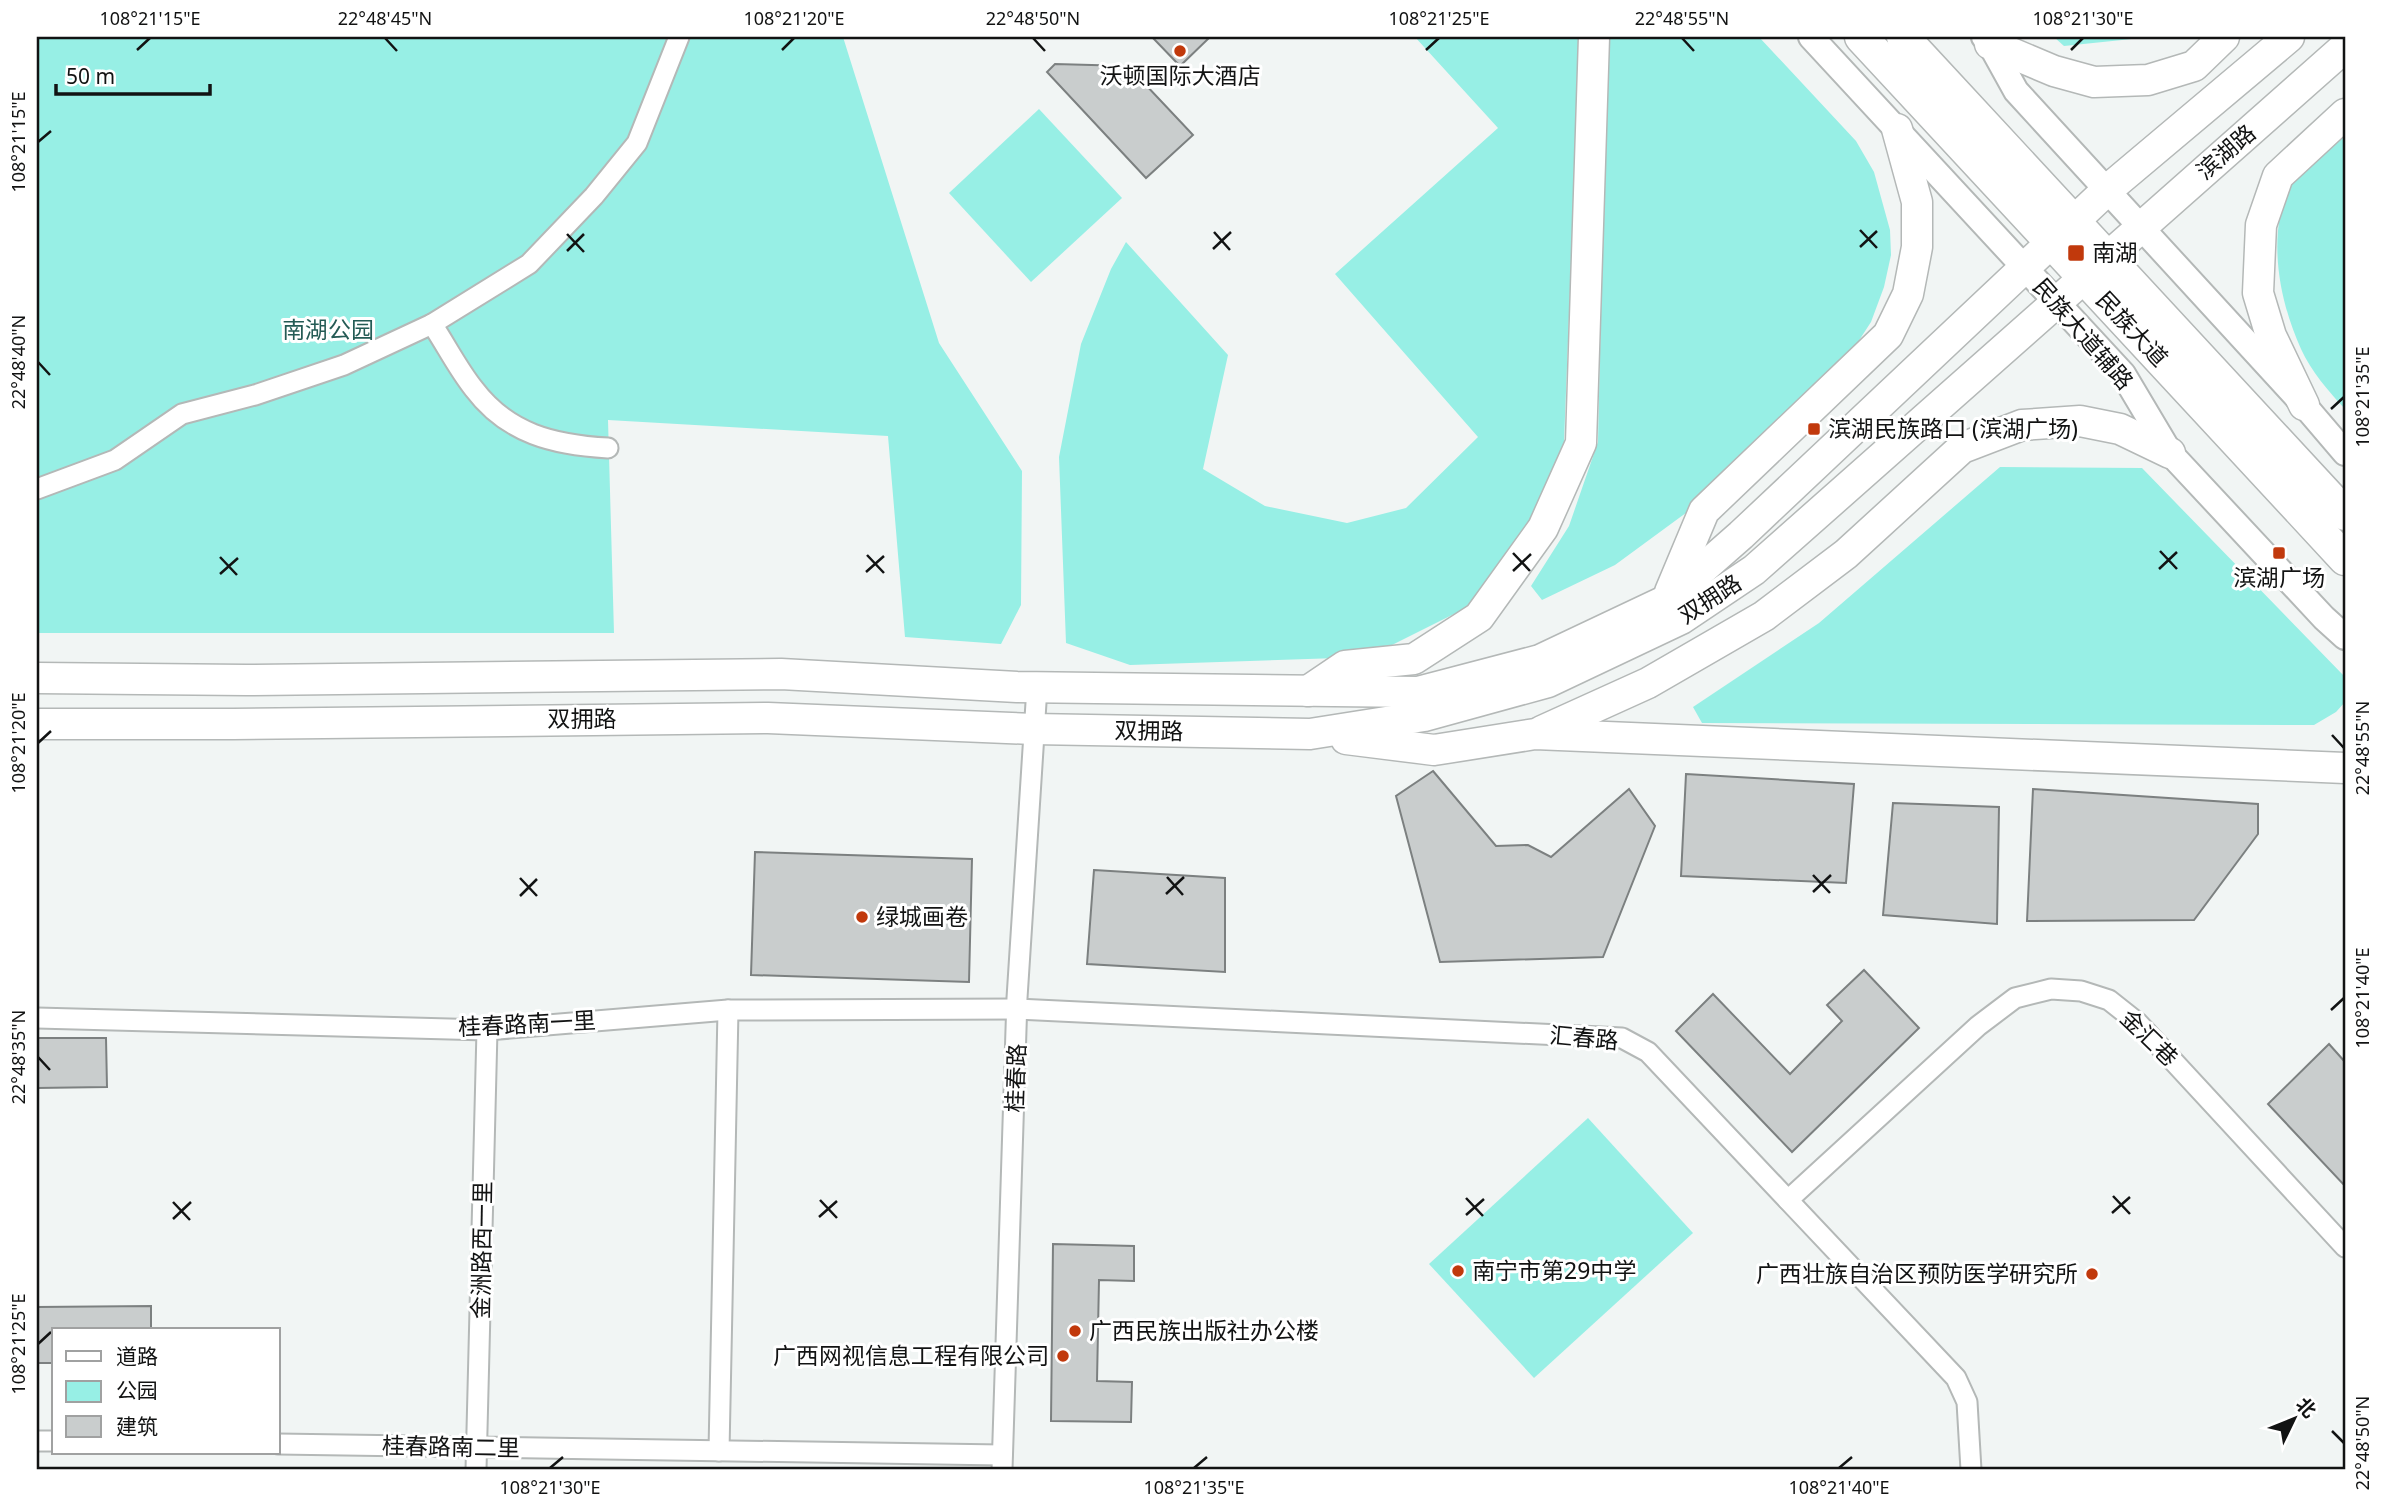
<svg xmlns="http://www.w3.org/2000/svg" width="2382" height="1507" font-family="'Noto Sans','Noto Sans SC',sans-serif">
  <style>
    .green { fill: #97efe5 }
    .building { fill: #c9cdcd; stroke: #7c8080; stroke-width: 2 }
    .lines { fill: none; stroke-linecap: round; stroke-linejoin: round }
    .minor-casing { stroke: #b4b8b7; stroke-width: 23 }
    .tertiary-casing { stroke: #b4b8b7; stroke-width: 28 }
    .primary-casing { stroke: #b4b8b7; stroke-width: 33 }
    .trunk-casing { stroke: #b4b8b7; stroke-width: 35 }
    .minor { stroke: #fff; stroke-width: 19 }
    .tertiary { stroke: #fff; stroke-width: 24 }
    .primary { stroke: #fff; stroke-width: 30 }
    .trunk { stroke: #fff; stroke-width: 32 }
    .ticks { fill: none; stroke: #121313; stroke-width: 2.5 }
    .poi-dot { fill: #c1390c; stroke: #fff; stroke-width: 2.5 }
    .labels { text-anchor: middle; stroke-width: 6; stroke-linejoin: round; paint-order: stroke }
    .poi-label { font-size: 23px; fill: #121313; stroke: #fff; text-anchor: start }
    .street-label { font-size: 23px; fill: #121313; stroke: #fff }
    .park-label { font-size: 23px; fill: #245b55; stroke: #fff }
    .neatline { fill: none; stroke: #121313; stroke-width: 2.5 }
    .ticks-label { font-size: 18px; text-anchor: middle; fill: #121313 }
  </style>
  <rect width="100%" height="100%" fill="#f1f5f4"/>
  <g class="green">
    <polygon points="37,37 843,37 939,343 1022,471 1021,605 1001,644 905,637 888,436 608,420 614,633 37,633"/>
    <polygon points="1415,37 1580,37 1564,442 1530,519 1470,606 1368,657 1130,665 1066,643 1059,457 1081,344 1111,269 1126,242 1228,355 1203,469 1265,506 1347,523 1406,508 1478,437 1335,274 1498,128"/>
    <polygon points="1607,37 1759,37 1856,141 1874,172 1890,230 1891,255 1884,287 1871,322 1832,382 1709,496 1615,565 1542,600 1531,586 1569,526 1598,442"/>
    <polygon points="2054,37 2151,37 2064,46"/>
    <polygon points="1039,109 1122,198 1031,282 949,193"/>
    <path d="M2345 125V409C2329 392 2311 371 2301 349 2276 294 2263 217 2302 165 2313 150 2332 138 2345 125Z"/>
    <polygon points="2000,467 2142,468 2345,677 2345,702 2336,712 2314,725 1702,723 1693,707 1819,623"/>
    <polygon points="1588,1118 1693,1233 1534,1378 1429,1264"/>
  </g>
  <g class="building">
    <polygon points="1152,37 1210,37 1180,66"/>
    <polygon points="1055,64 1128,66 1193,135 1146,178 1047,72"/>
    <polygon points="1433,771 1496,846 1528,845 1551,857 1629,789 1655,826 1603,957 1440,962 1396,796"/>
    <polygon points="1686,774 1854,784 1846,883 1681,876"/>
    <polygon points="2033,789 2258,804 2258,834 2194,920 2027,921"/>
    <polygon points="1893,803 1999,807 1997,924 1883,915"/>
    <polygon points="755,852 972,859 969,982 751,975"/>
    <polygon points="1094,870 1225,878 1225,972 1087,964"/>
    <polygon points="1864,970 1919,1028 1792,1152 1676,1031 1713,994 1790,1074 1842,1021 1827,1005"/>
    <polygon points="37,1038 106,1038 107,1087 37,1088"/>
    <polygon points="2329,1044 2345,1062 2345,1186 2268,1104"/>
    <polygon points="1053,1244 1134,1246 1134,1281 1099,1280 1097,1381 1132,1382 1131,1422 1051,1421"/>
    <polygon points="151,1306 151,1330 54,1330 54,1363 37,1363 37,1307"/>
  </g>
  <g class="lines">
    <g class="minor-casing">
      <g id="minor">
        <path d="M432 324C446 345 458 369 474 389 508 434 554 445 608 448"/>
        <polyline points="37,489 115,460 182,414 255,395 344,365 432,324 529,264 594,196 637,143 679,37"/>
        <polyline points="37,1018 487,1030 728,1010 1017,1009 1622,1038 1648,1052 1956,1378 1967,1402 1971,1470"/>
        <polyline points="1788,1200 1978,1026 2015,998 2051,989 2081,991 2109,1000 2138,1023 2345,1247"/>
        <polyline points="37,1441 54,1441"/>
        <polyline points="278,1444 1002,1455"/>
        <polyline points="719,1451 728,1010"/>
        <polyline points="476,1470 487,1030"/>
        <polyline points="1002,1470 1017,998 1037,687"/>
      </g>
    </g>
    <g class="tertiary-casing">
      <g id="tertiary">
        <polyline points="1811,37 2123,374 2170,453 2324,618 2345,637"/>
        <polyline points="1984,37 1990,44 2016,91 2304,405 2345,453"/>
      </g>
    </g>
    <g class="primary-casing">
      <g id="primary">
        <polyline points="1990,44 2054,71 2094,82 2148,80 2194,66 2224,37"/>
        <polyline points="2304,405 2271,336 2258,293 2261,225 2278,176 2345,114"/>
        <polyline points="1670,592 1704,511 1888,335 1908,294 1917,247 1917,202 1897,129"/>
        <polyline points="37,678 246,680 781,674 1017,687 1418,692 1540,660 1667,600 1741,535 2106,191 2289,37"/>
        <polyline points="1308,691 1345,666 1414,659 1479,617 1543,528 1581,443 1594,37"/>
        <polyline points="37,724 233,724 768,718 1033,729 1310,734 1424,716 1548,682 1681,619 1754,570 2345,47"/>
        <polyline points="1542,731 1648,683 1764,616 1846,554 1962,448 2022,425 2080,421 2120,429 2170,453"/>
        <polyline points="1346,739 1434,750 1535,734 2345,768"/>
      </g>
    </g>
    <g class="trunk-casing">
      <g id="trunk">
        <polyline points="1861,37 2345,559"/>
        <polyline points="1903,37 2345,514"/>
      </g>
    </g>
    <use href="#minor" class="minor"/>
    <use href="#tertiary" class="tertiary"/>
    <use href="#primary" class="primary"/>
    <use href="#trunk" class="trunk"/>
  </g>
  <path class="ticks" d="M385 38 397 51M1033 38 1045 51M1682 38 1694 51M137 50 150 38M782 50 794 38M1426 50 1439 38M2071 50 2083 38M38 142 51 131M1860 230 1877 248M1214 232 1230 250M567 234 584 252M1860 247 1877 231M1213 249 1231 232M567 251 584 234M38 362 50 375M2331 409 2344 397M2160 551 2177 569M1513 553 1530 571M867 555 884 573M220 557 237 575M2159 569 2177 552M1513 571 1531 554M866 572 884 556M220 574 238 558M2332 735 2344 748M38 743 51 731M1813 875 1830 893M1167 877 1183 895M520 878 537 896M1813 892 1831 875M1166 894 1184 877M520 896 537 879M2331 1010 2344 998M38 1057 50 1070M2113 1196 2130 1214M1466 1198 1483 1216M820 1200 837 1218M173 1202 190 1220M2112 1213 2130 1197M1466 1215 1484 1199M819 1217 837 1201M173 1219 191 1202M38 1344 51 1332M2332 1431 2344 1443M550 1468 563 1457M1194 1468 1207 1457M1839 1468 1852 1457"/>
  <g class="poi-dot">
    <circle cx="1180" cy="51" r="7"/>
    <rect x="2067" y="244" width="18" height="18" rx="3.5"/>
    <rect x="1807" y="422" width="14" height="14" rx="3.5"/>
    <rect x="2272" y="546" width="14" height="14" rx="3.5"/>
    <circle cx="862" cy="917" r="7"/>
    <circle cx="1458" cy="1271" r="7"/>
    <circle cx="2092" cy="1274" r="7"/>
    <circle cx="1075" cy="1331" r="7"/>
    <circle cx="1063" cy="1356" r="7"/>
  </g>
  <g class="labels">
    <g class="poi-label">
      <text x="1180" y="84" text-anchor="middle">沃顿国际大酒店</text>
      <text x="2092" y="261">南湖</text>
      <text x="1828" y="437">滨湖民族路口 (滨湖广场)</text>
      <text x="2279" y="586" text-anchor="middle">滨湖广场</text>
      <text x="876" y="925">绿城画卷</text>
      <text x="1472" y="1279">南宁市第29中学</text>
      <text x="2078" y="1282" text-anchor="end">广西壮族自治区预防医学研究所</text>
      <text x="1089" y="1339">广西民族出版社办公楼</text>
      <text x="1049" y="1364" text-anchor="end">广西网视信息工程有限公司</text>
    </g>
    <g class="street-label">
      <text transform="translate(2226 152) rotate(-41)" y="8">滨湖路</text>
      <text transform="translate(2132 329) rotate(47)" y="8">民族大道</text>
      <text transform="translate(2083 334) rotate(49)" y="8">民族大道辅路</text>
      <text transform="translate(1710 599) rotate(-33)" y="8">双拥路</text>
      <text x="582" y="727">双拥路</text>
      <text transform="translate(1149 731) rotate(1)" y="8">双拥路</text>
      <text transform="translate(527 1024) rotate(-3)" y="8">桂春路南一里</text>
      <text transform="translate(1584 1038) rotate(5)" y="8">汇春路</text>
      <text transform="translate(2149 1038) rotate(44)" y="8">金汇巷</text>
      <text transform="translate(1016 1078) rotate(-88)" y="8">桂春路</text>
      <text transform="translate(482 1250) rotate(-89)" y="8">金洲路西一里</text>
      <text transform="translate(451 1447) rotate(1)" y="8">桂春路南二里</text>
    </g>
    <g class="park-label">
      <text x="328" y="338">南湖公园</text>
    </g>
  </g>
  <rect width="2382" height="1507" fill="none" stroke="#ffffff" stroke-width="77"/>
  <rect x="52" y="1328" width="228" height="126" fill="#ffffff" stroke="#a0a1a1" stroke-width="2"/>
  <rect x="66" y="1351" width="35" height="10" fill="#ffffff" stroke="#a0a1a1" stroke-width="2"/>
  <text x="116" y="1364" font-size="21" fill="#121313">道路</text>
  <rect x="66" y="1381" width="35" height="21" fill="#97efe5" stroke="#a0a1a1" stroke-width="2"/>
  <text x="116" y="1398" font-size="21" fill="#121313">公园</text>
  <rect x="66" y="1416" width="35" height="21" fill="#c9cdcd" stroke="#a0a1a1" stroke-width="2"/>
  <text x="116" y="1434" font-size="21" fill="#121313">建筑</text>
  <g transform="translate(2294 1419) rotate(47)" stroke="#ffffff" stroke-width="5" paint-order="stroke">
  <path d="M0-5L12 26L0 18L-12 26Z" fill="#121313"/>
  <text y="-10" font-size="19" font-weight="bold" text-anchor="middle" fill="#121313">北</text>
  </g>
  <path d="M56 84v10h154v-10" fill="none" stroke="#121313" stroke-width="3.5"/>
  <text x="66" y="84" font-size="21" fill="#121313" stroke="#ffffff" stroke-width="5" paint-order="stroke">50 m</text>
  <rect x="38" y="38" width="2306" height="1430" class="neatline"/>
  <g class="ticks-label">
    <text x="150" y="25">108°21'15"E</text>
    <text x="385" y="25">22°48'45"N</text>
    <text x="794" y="25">108°21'20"E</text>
    <text x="1033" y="25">22°48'50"N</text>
    <text x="1439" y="25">108°21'25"E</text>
    <text x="1682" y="25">22°48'55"N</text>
    <text x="2083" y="25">108°21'30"E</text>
    <text transform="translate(19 142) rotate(-90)" y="6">108°21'15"E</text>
    <text transform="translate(19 362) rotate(-90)" y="6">22°48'40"N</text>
    <text transform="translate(2363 397) rotate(-90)" y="6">108°21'35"E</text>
    <text transform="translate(19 743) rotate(-90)" y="6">108°21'20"E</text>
    <text transform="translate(2363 748) rotate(-90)" y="6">22°48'55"N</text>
    <text transform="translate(2363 998) rotate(-90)" y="6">108°21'40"E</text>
    <text transform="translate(19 1057) rotate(-90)" y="6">22°48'35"N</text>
    <text transform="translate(19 1344) rotate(-90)" y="6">108°21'25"E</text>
    <text transform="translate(2363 1443) rotate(-90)" y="6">22°48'50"N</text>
    <text x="550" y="1494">108°21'30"E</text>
    <text x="1194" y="1494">108°21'35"E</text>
    <text x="1839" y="1494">108°21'40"E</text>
  </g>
</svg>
